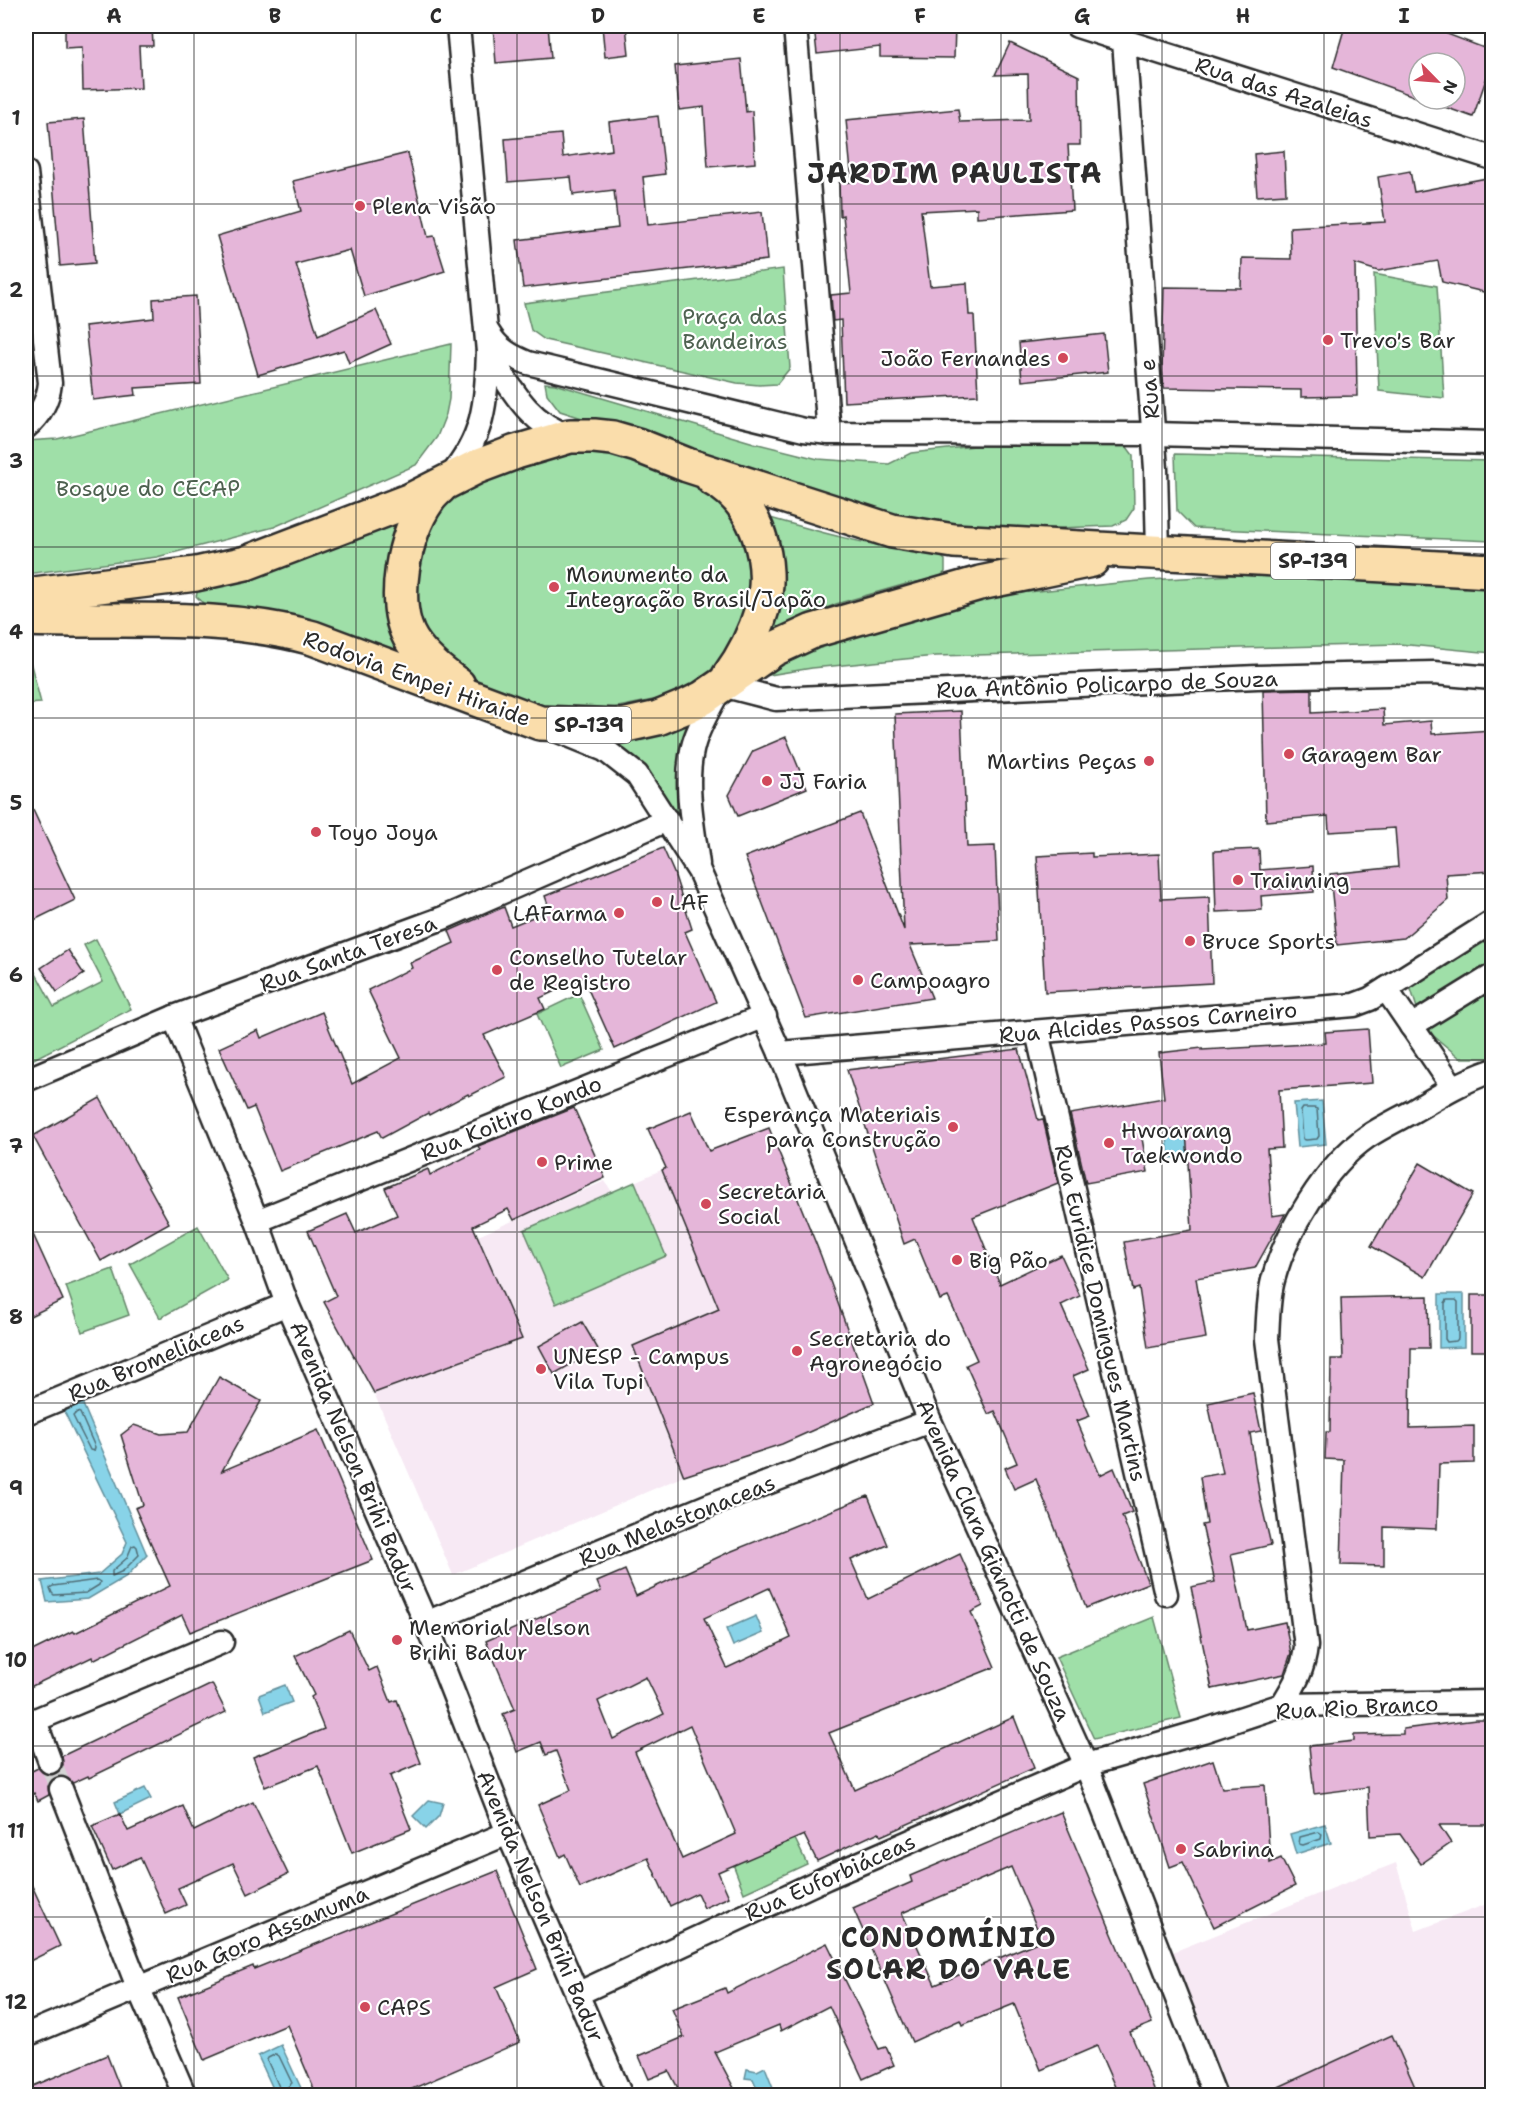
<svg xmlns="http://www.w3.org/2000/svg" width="1518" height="2121" font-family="'Shantell Sans',sans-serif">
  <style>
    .built { fill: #f7e9f4 }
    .green { fill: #9fdfa8; stroke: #65856a; stroke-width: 1.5 }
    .water { fill: #88d3e8; stroke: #63909c; stroke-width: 1.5 }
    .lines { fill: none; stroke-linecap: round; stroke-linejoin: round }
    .shore { stroke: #506e77; stroke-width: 1.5 }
    .building { fill: #e5b6d9; stroke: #2b2b2b; stroke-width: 1.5; fill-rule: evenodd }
    .street-tunnel { stroke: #d5d5d5; stroke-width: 22; stroke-dasharray: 22 11; stroke-linecap: butt }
    .street-casing { stroke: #2b2b2b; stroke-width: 27 }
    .primary-casing { stroke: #2b2b2b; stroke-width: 38 }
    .street { stroke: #fff; stroke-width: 22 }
    .primary { stroke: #faddab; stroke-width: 33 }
    .grid { fill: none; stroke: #2b2b2b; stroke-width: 1.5; stroke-opacity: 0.55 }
    .poi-dot { fill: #d1495b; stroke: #fff; stroke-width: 2 }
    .labels { text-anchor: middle; stroke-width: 4.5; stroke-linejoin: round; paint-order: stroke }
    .shield { fill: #fff; stroke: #6b6b6b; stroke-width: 1.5 }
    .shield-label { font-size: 21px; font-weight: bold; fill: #2b2b2b }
    .street-label { font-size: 22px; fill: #2b2b2b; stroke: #fff }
    .poi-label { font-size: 22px; fill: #2b2b2b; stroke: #fff; text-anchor: start }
    .park-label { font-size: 22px; fill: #4e6150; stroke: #fff }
    .district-label { font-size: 28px; font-weight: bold; letter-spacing: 1.5px; fill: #2b2b2b; stroke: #fff }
    .neatline { fill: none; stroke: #2b2b2b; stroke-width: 2 }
    .grid-label { font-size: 20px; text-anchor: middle; font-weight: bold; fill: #2b2b2b }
  </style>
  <rect width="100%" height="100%" fill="#fff"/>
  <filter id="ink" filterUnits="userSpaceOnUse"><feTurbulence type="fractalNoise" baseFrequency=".0167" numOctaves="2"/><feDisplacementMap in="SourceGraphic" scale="12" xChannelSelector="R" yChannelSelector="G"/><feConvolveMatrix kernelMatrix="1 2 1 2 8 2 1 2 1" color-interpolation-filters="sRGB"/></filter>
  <g filter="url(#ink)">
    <g class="built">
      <polygon points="661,1170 719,1309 634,1346 684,1476 453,1575 374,1393 522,1339 478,1236 605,1181 612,1192"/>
      <polygon points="1396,1863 1416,1931 1487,1904 1492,1904 1492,2095 1230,2095 1173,1952"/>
    </g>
    <g class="green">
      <polygon points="783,269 790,368 777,384 759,385 737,383 545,340 531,330 524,303"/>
      <polygon points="1374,274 1437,286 1444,398 1379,391"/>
      <polygon points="451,344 449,399 446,414 437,437 416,465 274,527 157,557 26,574 26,441 57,439"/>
      <polygon points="545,383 555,384 754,443 818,459 889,464 911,453 1103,432 1121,439 1133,455 1134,508 1126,520 1113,526 978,531 929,528 560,411 547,394"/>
      <polygon points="571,449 594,449 678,475 708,491 724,505 743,536 751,569 750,592 747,608 730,650 707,677 668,697 613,708 544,711 485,687 467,675 426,636 420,620 418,600 419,560 432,524 441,508 458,491"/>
      <polygon points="1175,454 1492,461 1492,541 1194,528 1177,511"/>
      <path d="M763 516C810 529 857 543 905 550 918 552 936 550 945 560V572L939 578 906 584 836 604 763 635C779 604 788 580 778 545 776 535 768 525 763 516Z"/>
      <path d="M401 520C397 531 390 543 388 555 379 595 388 623 404 659L206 606 196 596 200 585Z"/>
      <polygon points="1252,574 1492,585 1492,653 1399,644 936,656 812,668 769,675 790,656 953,605 1018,593 1149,580"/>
      <polygon points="26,646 41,703 26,704"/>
      <polygon points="692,721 689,840 586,736"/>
      <polygon points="1492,930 1492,1058 1460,1058 1423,1027 1409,983"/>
      <polygon points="96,939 131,1009 26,1063 26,1012 34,1007 26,990 26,974 34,970 54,1007 103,982 84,945"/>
      <polygon points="579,994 604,1050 561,1068 537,1014"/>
      <polygon points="635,1182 666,1256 556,1304 524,1230"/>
      <polygon points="198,1226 228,1280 160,1318 130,1264"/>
      <polygon points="113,1269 129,1315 82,1332 66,1286"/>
      <polygon points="1154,1617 1181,1718 1094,1739 1056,1657"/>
      <polygon points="795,1839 807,1864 744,1893 733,1864"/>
    </g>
    <g class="water">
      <polygon points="1322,1101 1326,1144 1298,1147 1294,1103"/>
      <polygon points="1205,1135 1207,1155 1169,1158 1167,1138"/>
      <polygon points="1439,1294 1464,1294 1464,1347 1439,1348"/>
      <polygon points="82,1402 147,1555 127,1576 88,1599 47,1602 42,1581 99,1574 122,1554 127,1542 64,1411"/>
      <polygon points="756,1616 763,1633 733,1646 726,1629"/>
      <polygon points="285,1685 292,1702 265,1712 259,1695"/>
      <polygon points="145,1788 151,1799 120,1814 115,1802"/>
      <polygon points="429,1800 443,1803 439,1816 426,1829 413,1816"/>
      <polygon points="1325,1824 1331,1843 1296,1854 1290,1834"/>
      <polygon points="281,2045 301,2088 284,2095 276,2095 258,2056"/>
      <polygon points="765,2067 776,2095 760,2095 753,2079 745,2078 747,2069 757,2071"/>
    </g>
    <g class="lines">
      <g class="shore">
        <polygon points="1303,1108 1314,1108 1317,1109 1319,1136 1317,1139 1306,1140 1303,1139 1301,1111"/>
        <polygon points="1447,1300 1456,1300 1458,1302 1458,1339 1456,1341 1447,1342 1445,1339 1445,1303"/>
        <polygon points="77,1412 80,1413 95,1447 94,1451 90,1450 73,1416"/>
        <polygon points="135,1545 137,1547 139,1555 123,1571 112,1576 112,1571 127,1558 132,1546"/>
        <polygon points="97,1580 100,1582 99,1585 86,1593 54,1595 52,1593 50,1588 53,1586"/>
        <polygon points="1319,1832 1322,1834 1321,1839 1303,1845 1299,1844 1300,1837"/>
        <polygon points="276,2054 279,2056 292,2083 283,2091 280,2089 267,2060 268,2058"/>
      </g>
    </g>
    <g class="building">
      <polygon points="65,26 152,26 153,46 139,46 141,88 83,90 82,47 65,48"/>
      <polygon points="493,26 548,26 551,58 496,63"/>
      <polygon points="602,26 626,26 629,54 605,57"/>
      <polygon points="814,26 955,26 954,58 880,57 880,47 817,54"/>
      <polygon points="1345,26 1433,26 1449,31 1447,34 1492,51 1492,62 1473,117 1422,99 1455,99 1455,63 1419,63 1419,98 1333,67"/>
      <polygon points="1010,43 1079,76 1080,145 1068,145 1072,210 977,217 977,208 921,211 930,286 967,283 969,315 974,315 978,395 844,402 841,320 833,321 831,295 851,293 843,215 840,216 839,183 852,182 846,120 958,109 960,122 1029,120 1028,74 995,75"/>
      <polygon points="741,59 746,112 752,111 755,163 708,167 704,107 679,110 675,66"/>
      <polygon points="658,116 665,174 643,177 648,225 762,212 767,260 523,288 517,240 618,228 614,190 573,195 571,177 508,182 505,139 561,134 563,157 612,150 609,122"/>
      <polygon points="84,119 95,263 60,266 48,122"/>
      <polygon points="1284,151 1286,194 1257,196 1254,154"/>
      <polygon points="408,153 428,237 434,236 445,271 364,296 350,250 296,264 318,336 376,310 391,344 349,363 344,350 258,375 217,236 301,211 293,181"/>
      <polygon points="1410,171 1414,192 1492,177 1492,294 1442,282 1438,261 1378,271 1355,264 1357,396 1301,397 1301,390 1164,388 1162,369 1164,287 1241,288 1242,258 1291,259 1290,227 1385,222 1378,177"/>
      <polygon points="196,296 201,384 135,388 136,395 93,400 85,326 154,318 153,299"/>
      <polygon points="1104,334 1108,372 1022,381 1019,343"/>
      <polygon points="1312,689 1312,713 1383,709 1384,725 1431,721 1432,734 1492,730 1492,871 1446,874 1448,900 1404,938 1337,945 1330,874 1398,867 1395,828 1329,832 1328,816 1266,821 1263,690"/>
      <polygon points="961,711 967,847 995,846 999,941 910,945 932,998 806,1018 745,857 860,813 904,930 895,714"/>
      <polygon points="786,737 807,788 738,816 729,795 753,751"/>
      <polygon points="26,795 75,900 26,924"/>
      <polygon points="663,848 674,873 692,929 685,932 716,1002 615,1049 583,978 540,998 545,1009 484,1035 506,1077 469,1096 468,1094 429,1115 428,1113 382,1138 378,1131 280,1171 254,1107 247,1110 219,1048 258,1030 261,1038 322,1012 352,1084 401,1058 368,990 412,968 410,963 454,943 449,931 504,907 511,926 550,910 545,896"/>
      <polygon points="1259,849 1260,870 1313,866 1314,892 1261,896 1262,910 1216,912 1214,851"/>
      <polygon points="1092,853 1092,857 1159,854 1161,899 1209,897 1212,983 1045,992 1037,856"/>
      <polygon points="68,950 84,974 57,992 41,968"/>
      <polygon points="1368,1029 1372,1083 1279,1090 1282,1148 1267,1149 1272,1216 1285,1214 1255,1268 1196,1278 1206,1338 1148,1348 1139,1288 1133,1290 1124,1242 1192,1230 1186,1129 1141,1133 1148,1172 1086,1183 1070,1114 1164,1098 1159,1053 1202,1048 1202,1050 1326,1043 1325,1032"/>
      <polygon points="1019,1049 1038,1120 1043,1119 1058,1183 973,1217 1000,1284 1061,1255 1080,1296 1061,1305 1089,1369 1073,1376 1090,1416 1077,1421 1100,1475 1114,1468 1132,1512 1122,1516 1148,1583 1086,1608 1036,1479 1014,1489 1005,1468 1017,1463 995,1411 988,1414 966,1365 977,1360 948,1297 940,1300 915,1239 904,1244 847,1070"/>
      <polygon points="100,1098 169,1223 101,1261 33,1136"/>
      <polygon points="574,1108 605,1178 514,1220 508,1209 473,1226 522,1339 374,1393 324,1302 336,1296 308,1231 347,1214 356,1233 397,1215 385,1188 428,1169 430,1175 480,1150 478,1146"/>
      <polygon points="691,1111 709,1151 769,1128 821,1256 874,1403 782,1444 684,1476 633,1346 719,1309 662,1170 666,1168 648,1129"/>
      <polygon points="1420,1163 1473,1194 1425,1277 1371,1246"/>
      <polygon points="26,1219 63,1300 26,1318"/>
      <rect x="1471" y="1295" width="21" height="56"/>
      <polygon points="1428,1296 1429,1348 1411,1348 1410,1428 1474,1426 1474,1463 1439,1464 1437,1529 1384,1527 1384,1566 1341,1565 1344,1460 1325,1459 1326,1432 1330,1432 1331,1359 1343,1359 1341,1298"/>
      <polygon points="582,1322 598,1349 554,1374 539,1346"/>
      <polygon points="219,1377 261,1401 222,1471 318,1430 373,1560 190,1632 182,1615 93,1660 92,1657 26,1689 26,1654 73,1631 75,1633 170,1586 135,1508 143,1505 121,1435 134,1425 161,1434 188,1432"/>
      <polygon points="1253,1393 1261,1431 1250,1433 1260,1498 1271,1545 1231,1554 1247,1630 1285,1622 1291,1653 1284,1674 1212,1689 1191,1587 1215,1582 1202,1525 1207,1524 1200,1477 1223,1473 1208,1403"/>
      <path d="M868 1496 888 1545 851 1560 868 1599 960 1554 983 1606 971 1612 995 1667 829 1733 855 1790 1014 1717 1034 1768 881 1836 879 1832 817 1861 804 1835 718 1872 729 1897 704 1908 697 1893 670 1906 648 1858 580 1888 565 1854 560 1857 538 1805 571 1790 556 1751 546 1755 541 1742 517 1752 503 1714 515 1709 486 1641 601 1591 597 1582 625 1570 636 1596 727 1553ZM769 1588 791 1638 727 1668 704 1618ZM646 1677 664 1714 613 1739 598 1701ZM690 1725 736 1834 682 1859 635 1752Z"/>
      <polygon points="349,1630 369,1671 377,1667 391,1702 397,1700 421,1763 390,1776 411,1829 352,1853 318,1766 265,1787 253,1757 324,1729 311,1697 314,1695 295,1656"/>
      <polygon points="212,1684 226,1712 89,1778 88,1776 73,1783 64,1776 56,1777 50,1781 48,1786 49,1795 38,1801 34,1793 26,1797 26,1774 38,1768 47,1775 55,1774 60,1771 63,1765 62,1756"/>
      <polygon points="1476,1720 1492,1720 1492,1825 1439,1825 1451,1843 1421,1864 1400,1834 1370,1836 1368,1787 1314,1794 1309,1746 1354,1741 1354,1735 1403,1734 1403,1729"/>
      <polygon points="1213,1760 1222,1788 1265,1785 1270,1863 1281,1858 1295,1886 1214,1927 1183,1862 1170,1867 1143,1784"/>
      <polygon points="253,1802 288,1874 248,1894 233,1863 178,1888 186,1905 166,1914 140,1857 112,1870 92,1826 120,1814 128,1831 183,1806 194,1831"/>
      <path d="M1061 1812 1133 1984 1135 1983 1152 2023 1130 2032 1157 2096H1119L1097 2046 1041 2070 1014 2004 962 2025 960 2020 912 2042 853 1908 912 1882 910 1876ZM1011 1867 1042 1940 935 1985 902 1913Z"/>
      <polygon points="497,1871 537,1969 496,1987 520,2042 396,2096 317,2096 287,2025 204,2060 178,1997 253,1966 254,1969"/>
      <polygon points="26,1873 60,1946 26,1963"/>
      <polygon points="827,1943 879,2049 886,2047 894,2065 863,2079 829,2006 781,2031 779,2025 715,2052 735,2090 724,2096 682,2096 669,2071 649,2079 639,2056 684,2037 672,2009 725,1988 727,1993"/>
      <polygon points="1392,2035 1419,2096 1259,2096"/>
      <polygon points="107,2055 123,2096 26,2096 26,2089"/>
    </g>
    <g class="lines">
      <polyline class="street-tunnel" points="50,1762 61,1789"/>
      <g class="street-casing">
        <g id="street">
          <polyline points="795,26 829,433"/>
          <polyline points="1077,26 1492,158"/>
          <polyline points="1124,41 1156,469 1158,552"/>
          <path d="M26 172 50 383C48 402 40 415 26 427"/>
          <path d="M488 332C498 349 510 356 528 363L804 430 829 433 1153 434 1492 443"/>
          <path d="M488 352C510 386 528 424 570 436"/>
          <path d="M449 478C484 437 486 404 488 352L458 26"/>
          <polyline points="556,730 605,750 637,775 699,871 780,1053 930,1421 1086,1765 1215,2096"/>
          <path d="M698 864C693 827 683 779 694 743 700 723 712 704 722 685L776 699 1257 677 1434 673 1492 678"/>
          <polyline points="1386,989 1453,1087"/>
          <polyline points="174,1017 257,1221 287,1304 426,1623 508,1833 621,2096"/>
          <polyline points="1411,1026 1492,976"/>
          <polyline points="1037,1032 1166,1594"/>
          <polyline points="780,1053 1354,1005 1370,999 1492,922"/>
          <polyline points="26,1080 174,1017 443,918 667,820"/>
          <polyline points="257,1221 765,1016"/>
          <polyline points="26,1413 287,1304"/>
          <polyline points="426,1623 712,1504 930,1421"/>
          <path d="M1282 1705C1294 1686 1304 1669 1306 1646L1267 1339C1268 1320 1268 1299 1273 1280 1286 1232 1325 1166 1367 1137 1382 1127 1399 1119 1415 1110 1440 1095 1465 1080 1492 1071"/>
          <polyline points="35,1721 50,1762"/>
          <polyline points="26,1724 222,1642"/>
          <polyline points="61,1789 138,1987 185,2096"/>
          <polyline points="577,1994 826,1878 1086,1765 1203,1731 1282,1705 1492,1702"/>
          <polyline points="26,2035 508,1833"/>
        </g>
      </g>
      <g class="primary-casing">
        <g id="primary">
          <path d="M713 479C757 502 775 563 762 609 755 633 743 657 729 676"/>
          <path d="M440 487C436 491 431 495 428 500 404 533 389 605 412 641 423 658 441 673 458 685"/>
          <polyline points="26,595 196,574 246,563 411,500 476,467 516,452 570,436 594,436 613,438 637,445 687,465 892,531 954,541 1492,571"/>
          <path d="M26 619C122 623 219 612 313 638L540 723 622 726 658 718 687 706 703 698 774 649 813 631 980 583 1092 560"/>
        </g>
      </g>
      <use href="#street" class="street"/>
      <use href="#primary" class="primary"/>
    </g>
  </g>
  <path class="grid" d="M194 26V2096M356 26V2096M517 26V2096M678 26V2096M840 26V2096M1001 26V2096M1162 26V2096M1324 26V2096M26 204H1492M26 376H1492M26 547H1492M26 718H1492M26 889H1492M26 1060H1492M26 1232H1492M26 1403H1492M26 1574H1492M26 1746H1492M26 1917H1492"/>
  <g class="poi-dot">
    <circle cx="360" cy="206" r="6"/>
    <circle cx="1328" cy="340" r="6"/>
    <circle cx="1063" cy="358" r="6"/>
    <circle cx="554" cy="587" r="6"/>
    <circle cx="1289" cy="754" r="6"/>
    <circle cx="1149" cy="761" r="6"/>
    <circle cx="767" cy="781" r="6"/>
    <circle cx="316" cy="832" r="6"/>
    <circle cx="1238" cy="880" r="6"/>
    <circle cx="657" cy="902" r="6"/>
    <circle cx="619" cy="913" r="6"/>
    <circle cx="1190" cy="941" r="6"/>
    <circle cx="497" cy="970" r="6"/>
    <circle cx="858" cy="980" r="6"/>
    <circle cx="953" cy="1127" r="6"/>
    <circle cx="1109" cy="1143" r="6"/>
    <circle cx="542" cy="1162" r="6"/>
    <circle cx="706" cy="1204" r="6"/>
    <circle cx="957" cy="1260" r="6"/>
    <circle cx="797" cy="1351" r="6"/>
    <circle cx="541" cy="1369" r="6"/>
    <circle cx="397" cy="1640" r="6"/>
    <circle cx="1181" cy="1849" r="6"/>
    <circle cx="365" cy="2007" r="6"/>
  </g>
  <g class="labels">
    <g class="shield">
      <rect x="1271" y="543" width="84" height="36" rx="4.5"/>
      <rect x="547" y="707" width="84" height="36" rx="4.5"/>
    </g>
    <g class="shield-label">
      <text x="1313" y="568">SP-139</text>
      <text x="589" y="732">SP-139</text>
    </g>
    <g class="street-label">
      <text transform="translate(1284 92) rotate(18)" y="8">Rua das Azaleias</text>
      <text transform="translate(1149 389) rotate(-95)" y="8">Rua e</text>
      <text transform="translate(417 678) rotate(20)" y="8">Rodovia Empei Hiraide</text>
      <text transform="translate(1107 684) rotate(-2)" y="8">Rua Antônio Policarpo de Souza</text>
      <text transform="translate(348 953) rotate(-20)" y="8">Rua Santa Teresa</text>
      <text transform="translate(1148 1022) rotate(-5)" y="8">Rua Alcides Passos Carneiro</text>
      <text transform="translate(511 1118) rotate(-22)" y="8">Rua Koitiro Kondo</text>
      <text transform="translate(1101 1313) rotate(77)" y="8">Rua Euridice Domingues Martins</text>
      <text transform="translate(156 1358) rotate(-23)" y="8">Rua Bromeliáceas</text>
      <text transform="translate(354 1457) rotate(67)" y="8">Avenida Nelson Brihi Badur</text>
      <text transform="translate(677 1520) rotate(-22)" y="8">Rua Melastonaceas</text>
      <text transform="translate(994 1560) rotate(66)" y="8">Avenida Clara Gianotti de Souza</text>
      <text transform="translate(1357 1707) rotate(-3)" y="8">Rua Rio Branco</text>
      <text transform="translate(830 1877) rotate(-24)" y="8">Rua Euforbiáceas</text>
      <text transform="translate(541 1906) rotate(67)" y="8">Avenida Nelson Brihi Badur</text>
      <text transform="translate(267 1934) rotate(-23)" y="8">Rua Goro Assanuma</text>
    </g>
    <g class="poi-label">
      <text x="372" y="214">Plena Visão</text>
      <text x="1340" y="348">Trevo's Bar</text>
      <text x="1051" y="366" text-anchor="end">João Fernandes</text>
      <text x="566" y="582">Monumento da<tspan x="566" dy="25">Integração Brasil/Japão</tspan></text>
      <text x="1301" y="762">Garagem Bar</text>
      <text x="1137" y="769" text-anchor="end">Martins Peças</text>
      <text x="779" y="789">JJ Faria</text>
      <text x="328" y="840">Toyo Joya</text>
      <text x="1250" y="888">Trainning</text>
      <text x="669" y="910">LAF</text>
      <text x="607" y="921" text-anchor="end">LAFarma</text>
      <text x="1202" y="949">Bruce Sports</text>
      <text x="509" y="965">Conselho Tutelar<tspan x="509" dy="25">de Registro</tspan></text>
      <text x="870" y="988">Campoagro</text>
      <text x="941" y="1122" text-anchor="end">Esperança Materiais<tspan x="941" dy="25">para Construção</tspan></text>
      <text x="1121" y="1138">Hwoarang<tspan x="1121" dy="25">Taekwondo</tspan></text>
      <text x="554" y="1170">Prime</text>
      <text x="718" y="1199">Secretaria<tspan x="718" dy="25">Social</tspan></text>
      <text x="969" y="1268">Big Pão</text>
      <text x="809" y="1346">Secretaria do<tspan x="809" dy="25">Agronegócio</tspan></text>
      <text x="553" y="1364">UNESP - Campus<tspan x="553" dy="25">Vila Tupi</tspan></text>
      <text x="409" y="1635">Memorial Nelson<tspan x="409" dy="25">Brihi Badur</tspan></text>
      <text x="1193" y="1857">Sabrina</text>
      <text x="377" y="2015">CAPS</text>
    </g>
    <g class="park-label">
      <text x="735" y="324">Praça das<tspan x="735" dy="25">Bandeiras</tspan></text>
      <text x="148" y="496">Bosque do CECAP</text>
    </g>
    <g class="district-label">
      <text x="955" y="183">JARDIM PAULISTA</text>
      <text x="949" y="1947">CONDOMÍNIO<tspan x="949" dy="32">SOLAR DO VALE</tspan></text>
    </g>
  </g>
  <rect width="1518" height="2121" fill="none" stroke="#fff" stroke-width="66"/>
  <g transform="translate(1437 81) rotate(115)"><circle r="28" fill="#ffffff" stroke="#aaaaaa" stroke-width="1.5"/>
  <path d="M0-4.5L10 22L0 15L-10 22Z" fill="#d1495b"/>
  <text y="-9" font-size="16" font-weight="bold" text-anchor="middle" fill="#2b2b2b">N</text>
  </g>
  <rect x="33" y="33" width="1452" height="2055" class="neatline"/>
  <g class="grid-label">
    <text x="114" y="23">A</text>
    <text x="275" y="23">B</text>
    <text x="436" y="23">C</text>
    <text x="598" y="23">D</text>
    <text x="759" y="23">E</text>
    <text x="920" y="23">F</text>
    <text x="1082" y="23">G</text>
    <text x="1243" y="23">H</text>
    <text x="1404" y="23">I</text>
    <text x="16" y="125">1</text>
    <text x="16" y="297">2</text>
    <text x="16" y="468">3</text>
    <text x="16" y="639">4</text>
    <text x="16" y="810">5</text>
    <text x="16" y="982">6</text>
    <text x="16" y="1153">7</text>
    <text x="16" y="1324">8</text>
    <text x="16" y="1495">9</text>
    <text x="16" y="1667">10</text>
    <text x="16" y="1838">11</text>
    <text x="16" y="2009">12</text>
  </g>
</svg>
